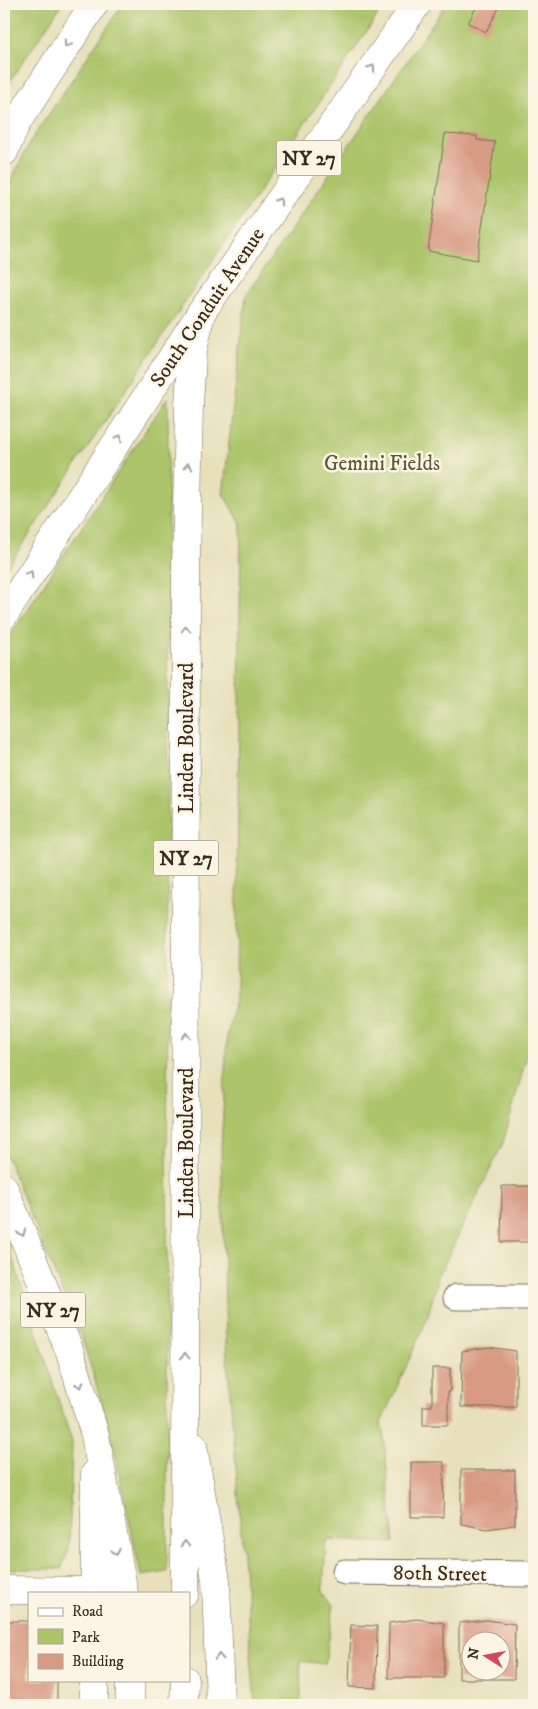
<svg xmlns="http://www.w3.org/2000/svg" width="538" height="1709" font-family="'IM FELL DW Pica',serif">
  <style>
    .green { fill: #acc56a; stroke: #747844 }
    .building { fill: #d89a83; fill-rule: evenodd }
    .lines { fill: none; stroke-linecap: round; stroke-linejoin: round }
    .minor-casing { stroke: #776a55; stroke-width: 27 }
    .tertiary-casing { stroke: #776a55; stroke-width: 29 }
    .primary-casing { stroke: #776a55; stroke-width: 29 }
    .trunk-casing { stroke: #776a55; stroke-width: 29 }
    .minor { stroke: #fff; stroke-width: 25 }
    .tertiary { stroke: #fff; stroke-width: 28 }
    .primary { stroke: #fff; stroke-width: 28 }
    .trunk { stroke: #fff; stroke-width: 28 }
    .oneway { stroke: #a79f9a }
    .labels { text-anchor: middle; stroke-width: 5; stroke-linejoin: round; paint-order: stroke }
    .shield { fill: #fcf5e5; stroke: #75675a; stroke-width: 1 }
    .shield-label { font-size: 20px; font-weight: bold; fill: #3b2a1e }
    .street-label { font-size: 21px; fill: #3b2a1e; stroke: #fcf5e5 }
    .park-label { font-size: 21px; fill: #5d5835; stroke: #fcf5e5 }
  </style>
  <rect width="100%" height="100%" fill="#fcf5e5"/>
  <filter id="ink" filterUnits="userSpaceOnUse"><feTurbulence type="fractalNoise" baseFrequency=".02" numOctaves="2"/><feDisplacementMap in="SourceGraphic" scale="10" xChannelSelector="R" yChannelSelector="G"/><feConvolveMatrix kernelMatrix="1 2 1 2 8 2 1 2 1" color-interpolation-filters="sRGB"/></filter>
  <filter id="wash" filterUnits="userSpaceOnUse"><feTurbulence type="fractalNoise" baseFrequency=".0096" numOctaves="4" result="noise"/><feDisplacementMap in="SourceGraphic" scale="20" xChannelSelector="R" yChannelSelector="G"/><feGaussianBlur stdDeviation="1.12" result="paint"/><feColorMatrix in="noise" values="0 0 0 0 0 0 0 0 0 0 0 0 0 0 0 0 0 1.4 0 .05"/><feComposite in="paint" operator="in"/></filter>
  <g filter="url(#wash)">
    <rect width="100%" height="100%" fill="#e7e0bb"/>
    <g class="green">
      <polygon points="4,4 62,4 4,90"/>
      <polygon points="123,4 385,4 4,572 4,195 30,142"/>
      <polygon points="446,4 534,4 534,1030 503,1143 439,1275 427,1319 381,1423 383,1430 394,1543 326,1540 323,1591 334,1605 325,1664 300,1661 301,1697 299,1705 255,1705 226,1344 221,1149 227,1037 236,995 241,523 223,494 246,295"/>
      <polygon points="168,397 167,1572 141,1576 110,1430 83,1341 4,1151 4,645"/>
      <polygon points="4,1231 72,1442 69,1549 61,1569 4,1569"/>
    </g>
    <g id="blocks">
      <g class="building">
        <polygon points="478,4 501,4 486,32 468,23"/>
        <polygon points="445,134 477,136 477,140 495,142 477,260 428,251"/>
        <polygon points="502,1186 531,1186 530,1242 501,1242"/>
        <polygon points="489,1347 516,1351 516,1407 461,1407 462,1351"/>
        <polygon points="533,1359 534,1359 534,1407 532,1407"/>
        <polygon points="432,1368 450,1368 450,1392 448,1392 448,1425 423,1425 423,1406 432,1406"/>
        <polygon points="411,1462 444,1462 443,1517 411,1517"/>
        <polygon points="461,1470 515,1470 515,1525 487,1529 461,1524"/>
        <polygon points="532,1470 534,1470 534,1526 532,1525"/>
        <polygon points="416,1619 444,1623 444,1678 388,1678 389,1623"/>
        <path d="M487 1620 515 1624 514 1679H459V1623ZM470 1642H501V1672H470Z"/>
        <polygon points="4,1621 29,1621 29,1680 57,1680 57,1705 4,1705"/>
        <rect x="531" y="1623" width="3" height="56"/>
        <polygon points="351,1625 377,1626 376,1688 349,1687"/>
      </g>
    </g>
  </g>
  <g filter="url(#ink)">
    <use href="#blocks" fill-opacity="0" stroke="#776a55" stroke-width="1"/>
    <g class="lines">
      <g class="minor-casing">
        <g id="minor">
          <polyline points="456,1297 534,1297"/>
          <polyline points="345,1572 534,1574"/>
        </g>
      </g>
      <g class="tertiary-casing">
        <g id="tertiary">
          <polyline points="193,1446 216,1580 220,1705"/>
          <polyline points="95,1474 95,1593"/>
          <polyline points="94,1705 94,1680"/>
        </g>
      </g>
      <g class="primary-casing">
        <g id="primary">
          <polyline points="4,615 201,313"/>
          <polyline points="4,1590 95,1591"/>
        </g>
      </g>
      <g class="trunk-casing">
        <g id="trunk">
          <polyline points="4,152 17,122 94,4"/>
          <polyline points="4,1188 70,1352 95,1435 124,1593"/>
          <polyline points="95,1591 123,1591"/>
          <polyline points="185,1593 186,566 189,404 192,355 201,313 417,4"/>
          <polyline points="130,1680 130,1705"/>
          <polyline points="184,1705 185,1680"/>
        </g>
      </g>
      <use href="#minor" class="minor"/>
      <use href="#tertiary" class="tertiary"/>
      <use href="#primary" class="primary"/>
      <use href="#trunk" class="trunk"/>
    </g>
    <defs><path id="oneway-chevron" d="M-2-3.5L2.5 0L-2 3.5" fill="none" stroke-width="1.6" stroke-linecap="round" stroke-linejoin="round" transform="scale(1.25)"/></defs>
    <g class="oneway">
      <use href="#oneway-chevron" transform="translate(67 44) rotate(124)"/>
      <use href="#oneway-chevron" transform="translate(372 68) rotate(-55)"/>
      <use href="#oneway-chevron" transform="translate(279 201) rotate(-55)"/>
      <use href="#oneway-chevron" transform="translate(119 438) rotate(-57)"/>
      <use href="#oneway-chevron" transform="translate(188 466) rotate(-89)"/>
      <use href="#oneway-chevron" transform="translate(30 574) rotate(-57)"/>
      <use href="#oneway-chevron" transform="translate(186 629) rotate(-90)"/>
      <use href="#oneway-chevron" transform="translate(186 1036) rotate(-90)"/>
      <use href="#oneway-chevron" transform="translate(22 1233) rotate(68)"/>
      <use href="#oneway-chevron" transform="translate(185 1356) rotate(-90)"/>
      <use href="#oneway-chevron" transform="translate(80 1385) rotate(73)"/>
      <use href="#oneway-chevron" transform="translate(185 1544) rotate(-90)"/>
      <use href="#oneway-chevron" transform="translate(116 1552) rotate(80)"/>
      <use href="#oneway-chevron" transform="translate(219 1657) rotate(-92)"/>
    </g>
  </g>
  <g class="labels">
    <g class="shield">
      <rect x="276.5" y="140.5" width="65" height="35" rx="4"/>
      <rect x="153.5" y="840.5" width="65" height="35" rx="4"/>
      <rect x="20.5" y="1292.5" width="65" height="35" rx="4"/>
    </g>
    <g class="shield-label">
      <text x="309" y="165">NY 27</text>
      <text x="186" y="865">NY 27</text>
      <text x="53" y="1317">NY 27</text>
    </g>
    <g class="street-label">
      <text transform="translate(207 307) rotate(-56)" y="7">South Conduit Avenue</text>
      <text transform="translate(186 738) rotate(-90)" y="7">Linden Boulevard</text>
      <text transform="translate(186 1143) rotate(-90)" y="7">Linden Boulevard</text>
      <text transform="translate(440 1573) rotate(1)" y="7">80th Street</text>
    </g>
    <g class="park-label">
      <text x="382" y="470">Gemini Fields</text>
    </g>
  </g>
  <rect width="538" height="1709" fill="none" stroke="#fcf5e5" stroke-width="20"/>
  <rect x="28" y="1592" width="162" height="90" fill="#fcf5e5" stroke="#afa495"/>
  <rect x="38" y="1608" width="25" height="8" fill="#ffffff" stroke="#afa495"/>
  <text x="72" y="1616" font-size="15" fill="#3b2a1e">Road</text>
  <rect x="38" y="1629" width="25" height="15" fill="#acc56a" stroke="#afa495"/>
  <text x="72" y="1642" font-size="15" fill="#3b2a1e">Park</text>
  <rect x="38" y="1654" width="25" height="15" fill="#d89a83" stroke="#afa495"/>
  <text x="72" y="1666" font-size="15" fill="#3b2a1e">Building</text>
  <g transform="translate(486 1656) rotate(281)"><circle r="24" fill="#fcf5e5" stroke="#afa495"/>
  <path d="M0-4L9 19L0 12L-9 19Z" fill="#d1495b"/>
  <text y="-8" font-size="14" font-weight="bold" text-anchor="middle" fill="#3b2a1e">N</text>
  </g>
</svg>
